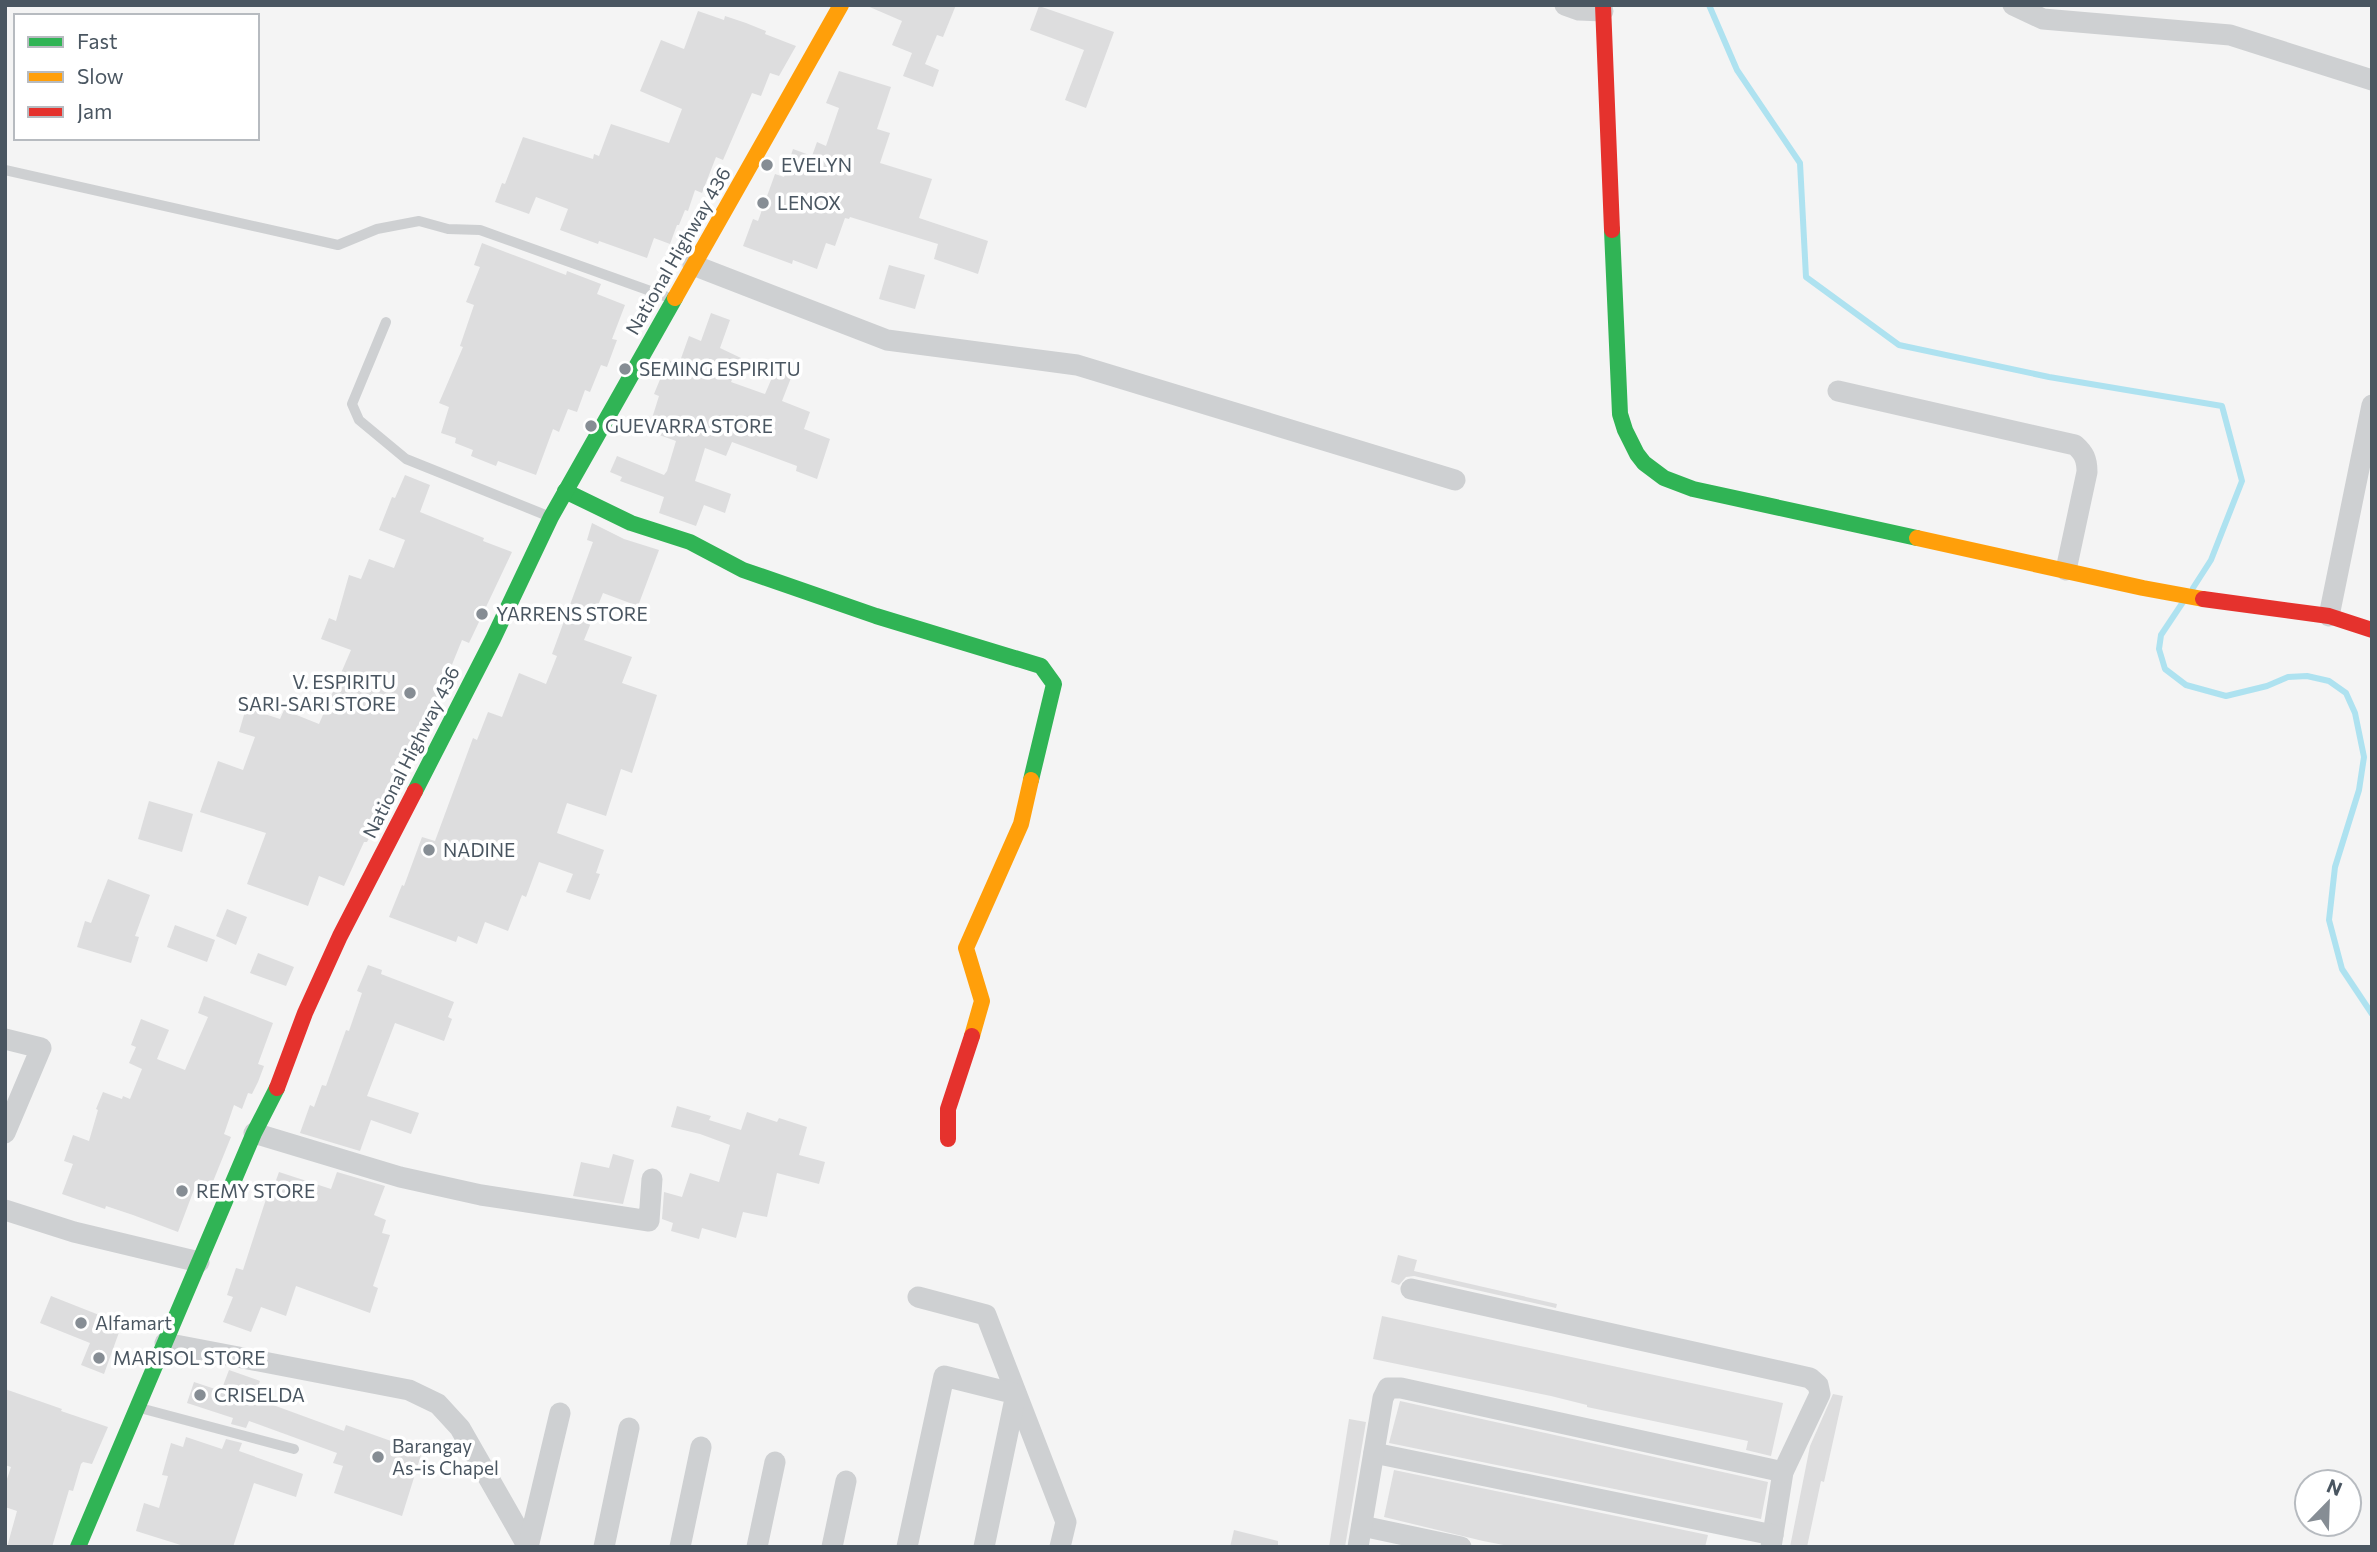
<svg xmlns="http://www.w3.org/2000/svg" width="2377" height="1552" font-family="Commissioner,sans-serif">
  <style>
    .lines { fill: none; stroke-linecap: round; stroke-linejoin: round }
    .stream { stroke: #aee2f0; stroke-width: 6 }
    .building { fill: #ddddde }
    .lane { stroke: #ced0d2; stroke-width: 10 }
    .street { stroke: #ced0d2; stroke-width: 21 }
    .fast { stroke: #30b455; stroke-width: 16 }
    .slow { stroke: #ff9f0a; stroke-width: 16 }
    .jam { stroke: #e5322d; stroke-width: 16 }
    .poi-dot { fill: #868d94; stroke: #fff; stroke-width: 2.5 }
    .labels { text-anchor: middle; stroke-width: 7; stroke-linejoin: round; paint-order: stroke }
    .poi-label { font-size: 19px; fill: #4a5661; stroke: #fff; text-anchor: start }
    .street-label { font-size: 19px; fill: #4a5661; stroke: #fff }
  </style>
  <rect width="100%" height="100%" fill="#f4f4f4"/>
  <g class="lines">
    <g class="stream">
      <polyline points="1709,5 1737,70 1800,163 1806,277 1899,345 2049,377 2222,406 2242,481 2211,560 2193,588"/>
      <polyline points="2183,602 2161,635 2159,649 2165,669 2186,685 2226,696 2267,686 2288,677 2307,676 2329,681 2346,693 2355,713 2364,757 2359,790 2335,867 2329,920 2342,969 2372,1014"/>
    </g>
  </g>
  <g class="building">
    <polygon points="865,5 956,5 943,37 937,35 925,64 939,70 933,87 903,76 912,53 892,45 902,21"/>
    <polygon points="1039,6 1114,32 1086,108 1065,100 1084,50 1030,30"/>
    <polygon points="698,11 724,20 725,16 746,23 766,31 765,34 796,46 779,76 770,73 761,96 752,93 723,160 716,157 702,193 695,190 688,211 685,210 679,225 677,225 670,244 654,238 647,258 599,241 598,244 560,230 568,209 536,197 529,214 495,202 502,183 505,184 523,137 593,159 594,154 599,156 611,124 669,143 682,109 640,91 661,40 684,49"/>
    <polygon points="839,71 891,87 877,129 890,133 880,163 932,179 919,218 988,241 978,274 934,259 938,244 850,217 849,219 845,218 835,246 826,243 817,269 793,260 792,264 743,246 753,219 758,221 775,174 784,177 793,149 812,156 817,142 826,146 839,108 826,103"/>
    <polygon points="482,243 566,275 567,271 601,284 597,294 625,305 612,339 617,340 607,367 601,365 590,392 585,390 577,412 568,409 559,432 553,429 536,475 498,461 496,466 471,456 473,450 455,443 456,438 441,433 449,407 439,403 463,347 460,346 474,305 466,302 480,267 474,265"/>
    <polygon points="889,265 925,275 915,309 879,299"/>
    <polygon points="711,313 730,320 720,348 741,358 731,382 765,394 780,359 796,365 782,401 810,412 804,429 830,439 817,479 796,471 797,466 732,442 726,456 705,448 695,481 731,494 725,513 704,505 696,526 659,513 664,497 620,481 622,477 610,472 617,456 664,475 667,471 676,441 648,431 659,396 654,394 668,360 679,364 689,336 701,341"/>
    <polygon points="405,475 430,485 420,512 484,538 483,541 512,552 469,643 462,640 431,716 367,842 364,842 344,886 319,876 308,906 247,884 266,833 200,812 218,761 243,770 255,737 239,732 246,708 280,719 284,710 319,724 351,650 321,639 329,618 336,621 349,575 361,579 369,559 394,568 405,540 379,530 392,497 395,498"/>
    <polygon points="592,523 624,539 659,550 638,606 603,593 584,640 632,657 622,683 657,695 632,773 621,769 606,816 567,803 557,833 604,850 596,873 600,874 590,900 566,892 573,874 539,862 526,897 522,895 508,931 485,922 477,944 458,936 456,942 389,917 402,885 404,886 422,837 435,841 473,738 477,740 488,712 502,717 519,673 546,684 557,656 552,654 593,542 587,540"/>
    <polygon points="149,801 193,814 182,852 138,839"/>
    <polygon points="108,879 150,895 135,936 139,937 131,963 77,947 85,921 91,923"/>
    <polygon points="227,909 247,917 236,945 216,936"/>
    <polygon points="175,925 215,940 207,962 167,947"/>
    <polygon points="258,953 294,967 286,986 250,973"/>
    <polygon points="368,965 382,970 381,974 454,1002 448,1017 452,1019 444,1041 395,1023 367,1096 419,1113 411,1134 371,1120 360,1151 300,1133 310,1105 314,1107 322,1085 326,1086 346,1030 349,1031 362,993 357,991"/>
    <polygon points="204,996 273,1023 258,1064 264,1066 258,1082 252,1094 248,1093 242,1109 234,1105 224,1134 231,1137 212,1184 198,1179 178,1232 133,1215 106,1206 105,1209 62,1194 73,1164 64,1161 73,1135 89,1141 98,1110 96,1109 103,1092 122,1099 123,1096 130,1099 142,1069 129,1063 136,1047 131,1045 141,1019 169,1030 157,1059 185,1070 208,1017 198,1013"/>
    <polygon points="677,1106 711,1116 709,1120 741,1130 747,1112 777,1122 779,1118 807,1127 799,1155 825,1162 819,1184 777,1173 767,1217 743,1212 736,1238 702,1228 699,1239 671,1231 673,1223 662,1219 664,1192 682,1197 690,1173 719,1182 730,1145 700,1134 671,1127"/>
    <polygon points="613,1154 634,1160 623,1204 573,1196 581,1162 609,1168"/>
    <polygon points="279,1172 331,1189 337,1172 385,1186 374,1215 386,1220 382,1233 390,1235 373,1286 378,1288 370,1313 296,1286 286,1316 261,1307 251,1332 223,1322 233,1297 227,1295 236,1268 243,1270 267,1196 270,1197"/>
    <polygon points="1398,1255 1417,1260 1414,1271 1557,1304 1556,1308 1414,1276 1406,1277 1399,1285 1391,1282"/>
    <polygon points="51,1296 122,1324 104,1374 81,1365 90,1343 40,1323"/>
    <polygon points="1382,1316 1783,1403 1771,1456 1746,1450 1748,1441 1587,1407 1587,1405 1551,1396 1373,1359"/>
    <polygon points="229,1370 260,1381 254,1398 344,1431 346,1425 422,1452 402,1516 334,1493 343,1466 333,1463 337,1453 249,1421 246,1428 231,1424 233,1418 187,1403 194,1382 221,1391"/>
    <polygon points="5,1389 62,1409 61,1411 108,1427 92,1464 83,1462 81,1464 73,1491 69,1490 52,1547 7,1547 17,1511 5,1507 5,1485 11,1467 5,1465"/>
    <polygon points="1833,1394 1843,1396 1824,1482 1821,1481 1807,1547 1790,1547 1810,1446"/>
    <polygon points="1400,1401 1768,1482 1761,1519 1389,1443"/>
    <polygon points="1349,1419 1366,1422 1345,1547 1329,1547"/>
    <polygon points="186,1437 222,1449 226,1439 242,1443 239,1451 303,1474 296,1497 254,1483 233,1547 187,1547 136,1531 144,1503 159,1508 168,1476 162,1475 171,1443 183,1447"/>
    <polygon points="1394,1470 1708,1535 1705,1547 1514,1547 1483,1541 1384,1517"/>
    <polygon points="1234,1530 1278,1541 1278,1547 1230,1547"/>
  </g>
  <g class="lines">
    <g class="lane">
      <polyline points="5,170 338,245 377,229 419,221 448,229 480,230 670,298"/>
      <polyline points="386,322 352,404 359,420 406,459 548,516"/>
      <polyline points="140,1408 294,1449"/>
    </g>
    <g class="street">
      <polyline points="1565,5 1579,10 1603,11"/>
      <polyline points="2013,5 2043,19 2230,35 2372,80"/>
      <polyline points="693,265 887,340 1077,365 1455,480"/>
      <path d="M1838 391 2075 445C2084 453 2087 459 2087 472L2066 570"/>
      <polyline points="2329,616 2372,405"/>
      <polyline points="5,1039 41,1048 5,1133"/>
      <polyline points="254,1133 400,1177 481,1195 649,1221 652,1179"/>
      <polyline points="5,1210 74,1232 199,1262"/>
      <polyline points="1411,1289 1810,1378 1818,1385 1820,1394 1783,1472 1771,1547"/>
      <polyline points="918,1297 986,1315 1066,1522 1060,1547"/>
      <polyline points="165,1343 409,1390 438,1404 460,1428 528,1547"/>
      <polyline points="1374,1453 1773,1535"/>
      <polyline points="1362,1526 1461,1547"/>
      <polyline points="528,1547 560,1413"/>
      <polyline points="604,1547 629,1428"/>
      <polyline points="680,1547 701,1447"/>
      <polyline points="757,1547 775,1462"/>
      <polyline points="832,1547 846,1481"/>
      <polyline points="907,1547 944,1376 1016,1394 984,1547"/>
      <polyline points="1358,1547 1383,1398 1388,1388 1401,1388 1783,1472"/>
    </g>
    <g class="fast">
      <polyline points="1612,230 1620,414 1625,430 1637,454 1644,463 1664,478 1693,489 1917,538"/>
      <polyline points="565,491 631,523 690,542 743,570 876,616 1041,666 1054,684 1031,780"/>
      <polyline points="415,791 493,639 551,517 675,298"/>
      <polyline points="78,1547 254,1133 277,1088"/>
    </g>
    <g class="slow">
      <polyline points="675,298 841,5"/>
      <polyline points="1917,538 2143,588 2203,599"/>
      <polyline points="972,1036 982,1001 966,948 1021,824 1031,780"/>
    </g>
    <g class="jam">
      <polyline points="1603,5 1612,230"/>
      <polyline points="2203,599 2329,616 2372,630"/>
      <polyline points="277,1088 305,1013 340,936 415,791"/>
      <polyline points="948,1139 948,1109 972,1036"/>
    </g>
  </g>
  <g class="poi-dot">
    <circle cx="767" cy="165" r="7"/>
    <circle cx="763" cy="203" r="7"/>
    <circle cx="625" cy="369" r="7"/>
    <circle cx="591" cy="426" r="7"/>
    <circle cx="482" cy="614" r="7"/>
    <circle cx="410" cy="693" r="7"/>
    <circle cx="429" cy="850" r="7"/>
    <circle cx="182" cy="1191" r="7"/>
    <circle cx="81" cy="1323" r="7"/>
    <circle cx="99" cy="1358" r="7"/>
    <circle cx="200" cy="1395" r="7"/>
    <circle cx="378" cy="1457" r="7"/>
  </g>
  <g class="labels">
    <g class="poi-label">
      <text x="781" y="172">EVELYN</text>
      <text x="777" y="210">LENOX</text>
      <text x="639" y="376">SEMING ESPIRITU</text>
      <text x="605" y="433">GUEVARRA STORE</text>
      <text x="496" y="621">YARRENS STORE</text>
      <text x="396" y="689" text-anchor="end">V. ESPIRITU<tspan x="396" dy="22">SARI-SARI STORE</tspan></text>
      <text x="443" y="857">NADINE</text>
      <text x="196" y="1198">REMY STORE</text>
      <text x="95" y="1330">Alfamart</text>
      <text x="113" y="1365">MARISOL STORE</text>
      <text x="214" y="1402">CRISELDA</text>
      <text x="392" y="1453">Barangay<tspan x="392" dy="22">As-is Chapel</tspan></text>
    </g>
    <g class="street-label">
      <text transform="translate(678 251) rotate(-60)" y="7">National Highway 436</text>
      <text transform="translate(411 752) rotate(-63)" y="7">National Highway 436</text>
    </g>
  </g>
  <rect width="2377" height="1552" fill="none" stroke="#4a5661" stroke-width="14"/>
  <rect x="14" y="14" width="245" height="126" fill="#ffffff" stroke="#b7bbc0" stroke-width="2"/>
  <rect x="28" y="37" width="35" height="10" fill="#30b455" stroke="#b7bbc0" stroke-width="2"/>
  <text x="77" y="49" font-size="21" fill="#4a5661">Fast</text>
  <rect x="28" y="72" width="35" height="10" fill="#ff9f0a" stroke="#b7bbc0" stroke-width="2"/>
  <text x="77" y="84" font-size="21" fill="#4a5661">Slow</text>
  <rect x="28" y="107" width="35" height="10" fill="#e5322d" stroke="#b7bbc0" stroke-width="2"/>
  <text x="77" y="119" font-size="21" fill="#4a5661">Jam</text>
  <g transform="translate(2328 1503) rotate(23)"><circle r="33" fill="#ffffff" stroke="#b7bbc0" stroke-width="2"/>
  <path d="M0-5L12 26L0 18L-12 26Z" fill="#868d94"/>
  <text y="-10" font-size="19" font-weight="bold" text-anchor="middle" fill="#4a5661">N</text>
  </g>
</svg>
